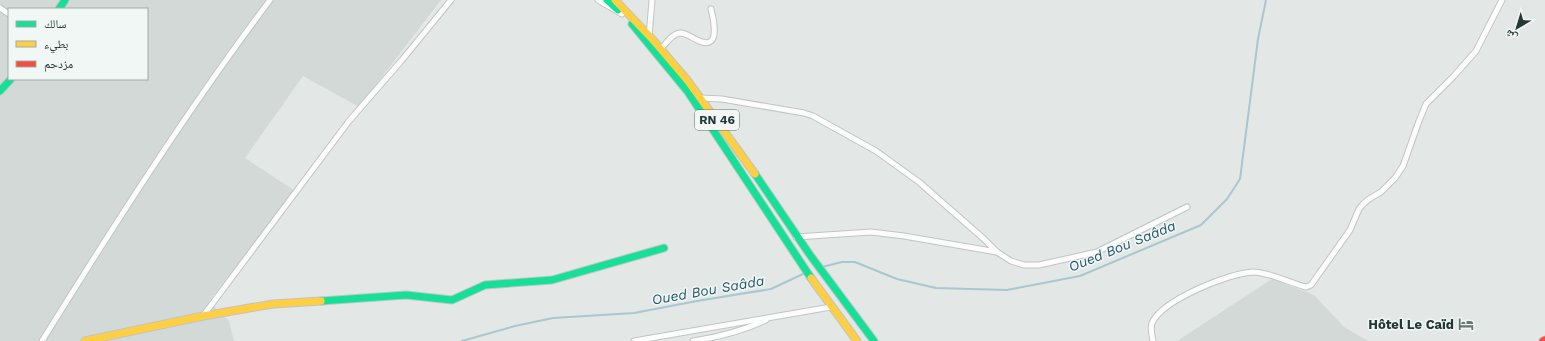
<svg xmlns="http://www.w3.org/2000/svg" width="1545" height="341" font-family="'Work Sans','Noto Naskh Arabic',sans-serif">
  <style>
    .built { fill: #d2d9d6; fill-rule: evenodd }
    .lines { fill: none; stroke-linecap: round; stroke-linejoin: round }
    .stream { stroke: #a9c6d1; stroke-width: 2 }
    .street-casing { stroke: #c0c5c3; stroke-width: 7 }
    .fast-casing { stroke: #c0c5c4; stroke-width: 9 }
    .slow-casing { stroke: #c0c5c4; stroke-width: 9 }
    .jam-casing { stroke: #c0c5c4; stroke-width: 9 }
    .street { stroke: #fbfcfb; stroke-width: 5 }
    .fast { stroke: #16e098; stroke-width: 7 }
    .slow { stroke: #ffcf43; stroke-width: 7 }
    .jam { stroke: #f24e42; stroke-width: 7 }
    .labels { text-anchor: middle; stroke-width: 3; stroke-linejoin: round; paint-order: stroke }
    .shield { fill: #f1f7f5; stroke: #62716f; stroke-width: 1 }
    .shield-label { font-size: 12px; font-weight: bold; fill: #243835 }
    .poi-label { font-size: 13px; font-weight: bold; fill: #243835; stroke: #f1f7f5; text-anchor: end }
    .water-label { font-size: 14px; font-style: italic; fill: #26576c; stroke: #f1f7f5 }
  </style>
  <rect width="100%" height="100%" fill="#e3e8e6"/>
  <g class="built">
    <path d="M0 0H441L359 107 303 76 245 158 295 191 209 301 229 321 234 341H0ZM9 9H147V79H9Z"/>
    <polygon points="1272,279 1314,295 1344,327 1368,341 1177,341"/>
  </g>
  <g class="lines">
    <g class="stream">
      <polyline points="822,267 842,262 855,262 897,279 936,288 1007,290 1080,276 1201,225 1227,199 1240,179 1258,39 1266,0"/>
      <polyline points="462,341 515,326 553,318 634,313 697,301 771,289 805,273"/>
    </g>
    <g class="street-casing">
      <g id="street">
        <polyline points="598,0 622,14"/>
        <polyline points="0,8 9,14"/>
        <polyline points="649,37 652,0"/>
        <path d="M661 49C666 43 672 34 680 33 687 33 692 38 697 40 721 52 714 21 711 9"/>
        <polyline points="701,98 722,99 804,113 813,116 876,151 894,164 919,182 984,239 997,252 1011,261 1024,265 1039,265 1097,252 1187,207"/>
        <polyline points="796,237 871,232 904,236 997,252"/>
        <polyline points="203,316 349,121 402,60 451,0"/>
        <path d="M42 341C114 225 188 109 270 0"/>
        <polyline points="634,341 831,307"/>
        <path d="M693 341C719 337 742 331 766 320"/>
        <path d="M1153 341C1152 335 1150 329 1152 323 1162 300 1229 273 1253 272 1269 272 1290 283 1306 287L1311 285 1350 230 1359 209 1363 204 1369 199 1381 192 1395 178 1403 166 1419 121 1426 104 1453 77 1476 51 1502 0"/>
      </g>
    </g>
    <g class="fast-casing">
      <g id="fast">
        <polyline points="607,0 618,10"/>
        <polyline points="59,9 65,0"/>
        <polyline points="632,24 688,92 811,278"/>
        <polyline points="0,91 11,79"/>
        <polyline points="755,174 810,255 874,341"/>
        <polyline points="321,301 406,295 452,300 485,285 552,280 664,248"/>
      </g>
    </g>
    <g class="slow-casing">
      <g id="slow">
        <polyline points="615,0 652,39 687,80 755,174"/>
        <polyline points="811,278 857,341"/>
        <polyline points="85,341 203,316 273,304 321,301"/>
      </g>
    </g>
    <g class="jam-casing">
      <polyline id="jam" points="1543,341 1545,340"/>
    </g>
    <use href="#street" class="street"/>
    <use href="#fast" class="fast"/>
    <use href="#slow" class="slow"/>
    <use href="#jam" class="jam"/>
  </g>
  <defs>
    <g id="hotel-bare" transform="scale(1.2)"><path d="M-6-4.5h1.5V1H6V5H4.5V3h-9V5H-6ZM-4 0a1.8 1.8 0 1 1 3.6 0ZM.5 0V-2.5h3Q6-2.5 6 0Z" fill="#677673" stroke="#f1f7f5" stroke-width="2.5" paint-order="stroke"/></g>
  </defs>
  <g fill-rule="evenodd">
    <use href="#hotel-bare" x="1466" y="324"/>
  </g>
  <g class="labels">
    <rect class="shield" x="695" y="110" width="44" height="20" rx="3"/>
    <g class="shield-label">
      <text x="717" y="124">RN 46</text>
    </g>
    <g class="poi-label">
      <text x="1454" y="329">Hôtel Le Caïd</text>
    </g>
    <g class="water-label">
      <text transform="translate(1122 246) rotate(-22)" y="5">Oued Bou Saâda</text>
      <text transform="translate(708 290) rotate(-10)" y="5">Oued Bou Saâda</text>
    </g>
  </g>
  <rect x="8" y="8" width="140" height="72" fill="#f1f7f5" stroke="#9faba8"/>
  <rect x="16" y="21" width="20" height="6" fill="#16e098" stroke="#9faba8"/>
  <text x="44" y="28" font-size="12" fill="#243835">سالك</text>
  <rect x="16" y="41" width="20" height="6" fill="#ffcf43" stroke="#9faba8"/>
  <text x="44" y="48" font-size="12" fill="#243835">بطيء</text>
  <rect x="16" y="61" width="20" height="6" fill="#f24e42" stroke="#9faba8"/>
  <text x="44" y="68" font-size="12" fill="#243835">مزدحم</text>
  <g transform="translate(1517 28) rotate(218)" stroke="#f1f7f5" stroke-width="3" paint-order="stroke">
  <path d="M0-3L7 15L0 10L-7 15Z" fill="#243835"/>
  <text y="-6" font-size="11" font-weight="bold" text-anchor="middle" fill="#243835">ش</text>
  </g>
</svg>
